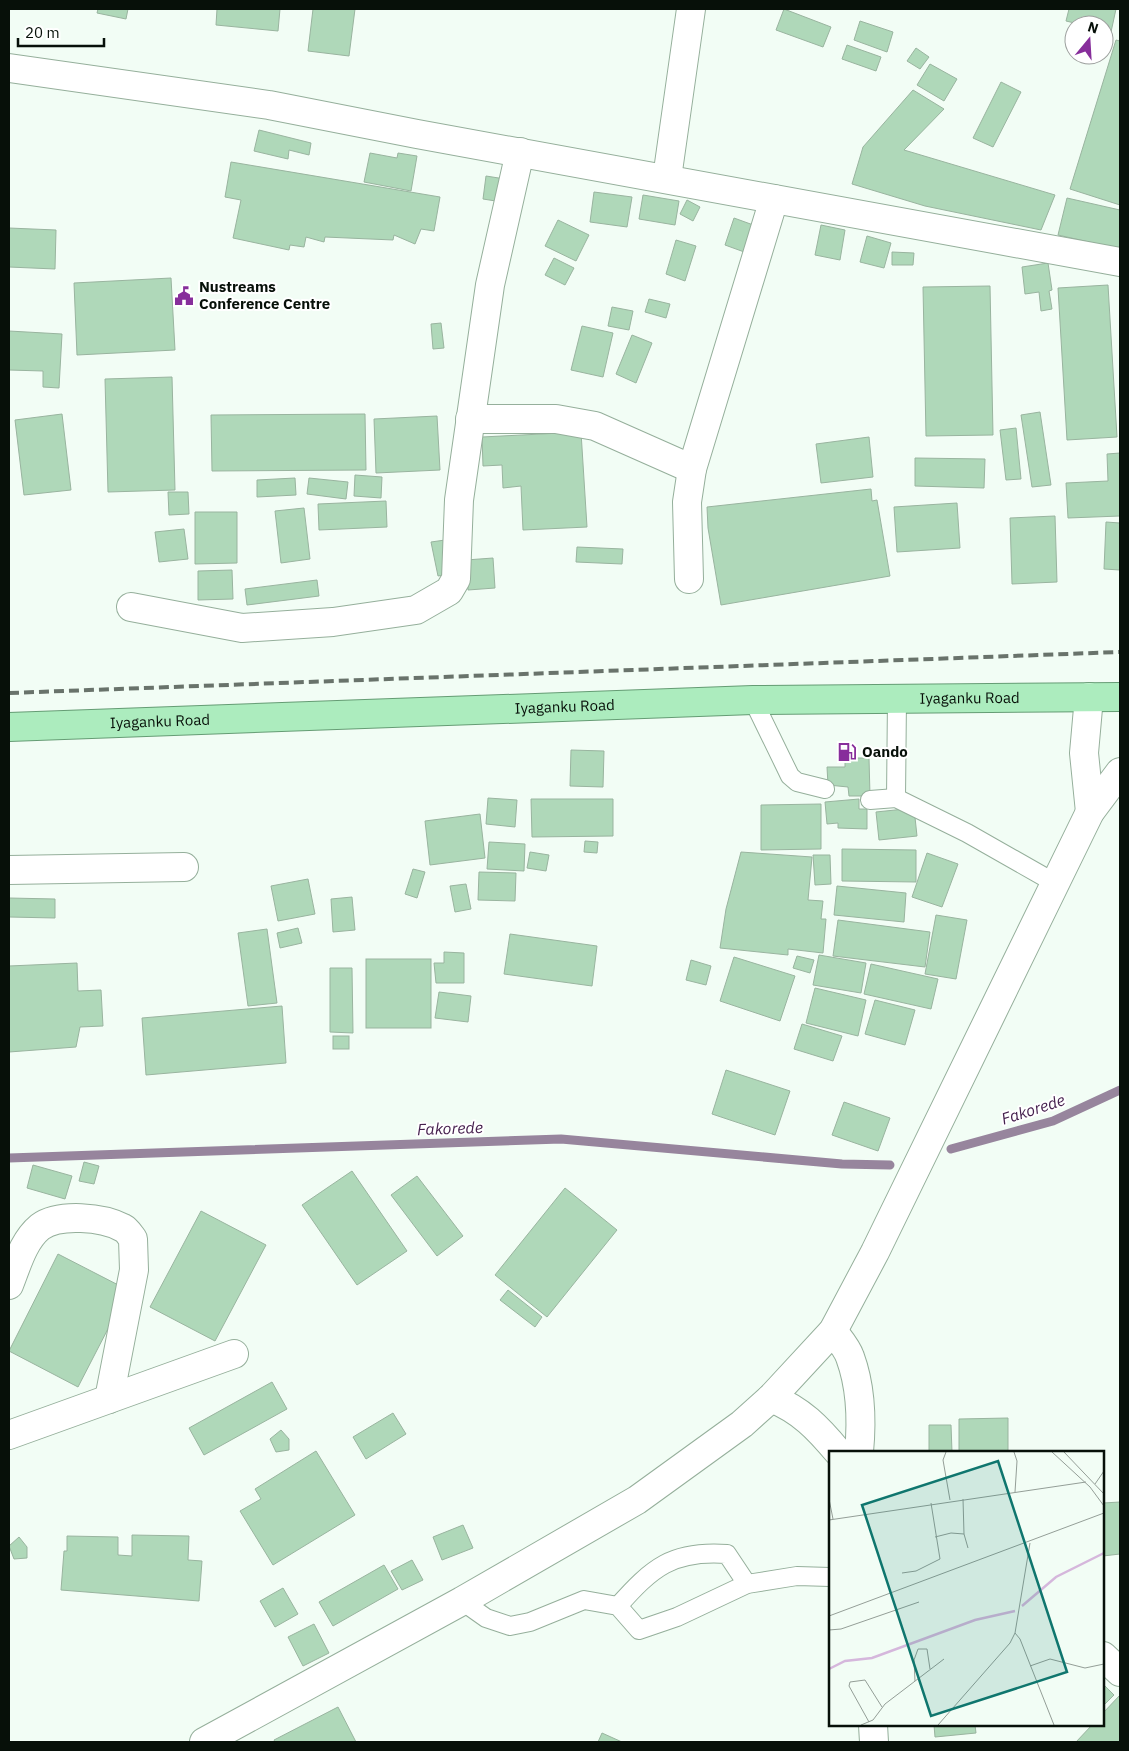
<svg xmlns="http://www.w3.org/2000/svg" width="1129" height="1751" font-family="'IBM Plex Sans',sans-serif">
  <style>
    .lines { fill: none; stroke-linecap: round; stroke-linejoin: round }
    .stream { stroke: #97859d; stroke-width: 9 }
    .building { fill: #afd8b9; stroke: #99b49f }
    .service-casing { stroke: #95af9b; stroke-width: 20 }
    .minor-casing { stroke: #95af9b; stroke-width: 30 }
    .trunk-casing { stroke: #659c74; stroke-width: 30 }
    .service { stroke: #fff; stroke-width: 18 }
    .minor { stroke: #fff; stroke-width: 28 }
    .trunk { stroke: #acecbe; stroke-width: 28 }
    .rail { stroke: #69736b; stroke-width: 4; stroke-dasharray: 10 5; stroke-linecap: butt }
    .labels { text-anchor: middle; stroke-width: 4; stroke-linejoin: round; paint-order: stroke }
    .poi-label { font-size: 15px; font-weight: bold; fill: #071009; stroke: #fff; text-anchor: start }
    .street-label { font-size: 15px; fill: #071009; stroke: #fff }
    .water-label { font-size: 16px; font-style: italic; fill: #45204e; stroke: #fff }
    .inset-river { fill: none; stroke: #d5b7dc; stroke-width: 2.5 }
    .inset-road { fill: none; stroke: #949e97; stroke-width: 1 }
    .view { fill: #0f766e; fill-opacity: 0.15; stroke: #0f766e; stroke-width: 2.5 }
    .inset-edge { fill: none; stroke: #071009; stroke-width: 2.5 }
  </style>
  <rect width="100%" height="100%" fill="#f2fdf5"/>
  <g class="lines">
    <g class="stream">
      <polyline points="951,1149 1053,1121 1120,1090"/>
      <polyline points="9,1158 561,1139 842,1164 890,1165"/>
    </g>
  </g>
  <g class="building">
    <polygon points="98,9 128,9 126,19 97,13"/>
    <polygon points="217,9 280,9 278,31 216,25"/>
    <polygon points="313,9 355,9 349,56 308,51"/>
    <polygon points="784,9 831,27 823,47 776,30"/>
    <polygon points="1069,9 1116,9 1111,32 1104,30 1104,25 1083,25 1066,21"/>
    <polygon points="860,21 893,32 887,52 854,40"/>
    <polygon points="1116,40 1120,41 1120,205 1070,189"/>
    <polygon points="847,45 881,57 876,71 842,59"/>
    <polygon points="916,48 929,57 920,69 907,61"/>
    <polygon points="930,64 957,79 944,101 917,85"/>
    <polygon points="1001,82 1021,92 993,147 973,138"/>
    <polygon points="913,90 944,109 904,150 1055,195 1041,230 925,206 852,184 863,147"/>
    <polygon points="259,130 311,143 309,155 289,150 288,159 254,151"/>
    <polygon points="370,153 397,158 398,153 417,156 411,191 364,182"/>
    <polygon points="231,162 440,197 434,231 421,229 415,244 394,235 393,240 325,237 324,242 306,237 304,247 290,245 289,250 233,238 241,200 225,197"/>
    <polygon points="486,176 505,179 502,202 483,199"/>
    <polygon points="594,192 632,197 627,227 590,222"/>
    <polygon points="643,195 679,201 675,225 639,219"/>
    <polygon points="1067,198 1120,210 1120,249 1058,235"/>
    <polygon points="687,200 700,207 693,221 680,214"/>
    <polygon points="734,218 756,226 747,253 725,245"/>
    <polygon points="558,220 589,235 576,261 545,246"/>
    <polygon points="821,225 845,230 840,260 815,255"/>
    <polygon points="9,228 56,230 55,269 9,267"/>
    <polygon points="867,236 891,243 884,268 860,262"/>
    <polygon points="676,240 696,246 685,281 666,274"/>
    <polygon points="892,252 914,253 913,265 892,265"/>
    <polygon points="554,258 574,268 565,285 545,275"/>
    <polygon points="1048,263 1052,290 1049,291 1052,309 1041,311 1039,292 1025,294 1022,267"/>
    <polygon points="171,278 175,350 77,355 74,283"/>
    <polygon points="1108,285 1117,437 1067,440 1058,288"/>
    <polygon points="990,286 993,435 926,436 923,287"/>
    <polygon points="649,299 670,304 666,318 645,312"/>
    <polygon points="612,307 633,311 629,330 608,326"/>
    <polygon points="441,323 444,348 433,349 431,324"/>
    <polygon points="582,326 613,333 603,377 571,370"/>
    <polygon points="9,331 62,334 59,388 43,387 43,371 9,370"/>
    <polygon points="632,335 652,343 636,383 616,374"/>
    <polygon points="172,377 175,490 108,492 105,379"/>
    <polygon points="1040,412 1051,485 1032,487 1021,415"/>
    <polygon points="62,414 71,490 24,495 15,420"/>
    <polygon points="365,414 366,470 212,471 211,415"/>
    <polygon points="437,416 440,470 376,473 374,419"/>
    <polygon points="1016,428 1021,479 1006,480 1000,430"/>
    <polygon points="581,432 587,527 523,530 521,486 503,488 502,465 483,466 482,437"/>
    <polygon points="869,437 873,477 821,483 816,444"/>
    <polygon points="1120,453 1120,516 1068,518 1066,483 1108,481 1107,454"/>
    <polygon points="915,458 985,459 984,488 915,486"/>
    <polygon points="355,475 382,477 381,498 354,496"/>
    <polygon points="295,478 296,495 257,497 257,480"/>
    <polygon points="309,478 348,482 346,499 307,494"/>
    <polygon points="871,489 872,501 877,500 890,576 721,605 708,528 707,507"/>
    <polygon points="168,492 188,492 189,514 169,515"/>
    <polygon points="386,501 387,527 319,530 318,504"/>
    <polygon points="957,503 960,548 897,552 894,507"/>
    <polygon points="304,508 310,559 281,563 275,511"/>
    <polygon points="195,512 237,512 237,563 195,564"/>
    <polygon points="1055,516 1057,582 1012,584 1010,518"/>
    <polygon points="1106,522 1120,523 1120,570 1104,569"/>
    <polygon points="184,529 188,559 159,562 155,532"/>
    <polygon points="445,540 452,574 438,576 431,542"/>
    <polygon points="577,547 623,549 622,564 576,562"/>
    <polygon points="493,558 495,588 468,590 466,560"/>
    <polygon points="232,570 233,599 198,600 198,571"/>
    <polygon points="317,580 319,596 247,605 245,589"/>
    <polygon points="571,750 604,751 603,787 570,786"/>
    <polygon points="845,758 869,758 870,796 849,796 848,787 828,785 827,767 845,767"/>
    <polygon points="488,798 517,800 515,827 486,824"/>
    <polygon points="531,799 613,799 613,836 532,837"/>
    <polygon points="859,799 859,809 867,809 867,829 838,828 838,823 827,824 825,802"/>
    <polygon points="821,804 821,849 761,850 761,805"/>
    <polygon points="914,808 917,836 879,840 876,812"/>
    <polygon points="480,814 485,858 430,865 425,821"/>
    <polygon points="585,841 598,842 597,853 584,852"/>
    <polygon points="489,842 525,844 524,871 487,869"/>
    <polygon points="842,849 916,850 916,882 842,881"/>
    <polygon points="530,852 549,855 546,871 527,868"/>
    <polygon points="741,852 812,857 808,900 823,901 821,919 826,919 823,953 788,949 788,955 720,948 726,909"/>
    <polygon points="927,853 958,864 942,907 912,897"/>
    <polygon points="813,855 830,855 831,884 815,885"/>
    <polygon points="413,869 425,872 417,898 405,894"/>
    <polygon points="479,872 516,873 515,901 478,900"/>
    <polygon points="308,879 315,914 278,921 271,886"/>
    <polygon points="466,884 471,909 455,912 450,886"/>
    <polygon points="837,886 906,893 904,922 834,915"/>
    <polygon points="352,897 355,930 333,932 331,899"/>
    <polygon points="9,898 55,899 55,918 9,917"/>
    <polygon points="936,915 967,920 956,979 925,974"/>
    <polygon points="838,920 930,932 925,967 833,956"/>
    <polygon points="298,928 302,943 280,948 277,933"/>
    <polygon points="267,929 277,1003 248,1006 238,933"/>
    <polygon points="510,934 597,946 592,986 504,974"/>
    <polygon points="444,952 464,953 464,983 436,983 434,963 444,963"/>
    <polygon points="819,955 866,963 861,993 813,985"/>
    <polygon points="797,956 814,960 810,973 793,968"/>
    <polygon points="734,957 795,976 780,1021 720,1001"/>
    <rect x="366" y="959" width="65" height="69"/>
    <polygon points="691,960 711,966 706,985 686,980"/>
    <polygon points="77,963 78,991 101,990 103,1026 80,1027 76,1047 9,1052 9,966"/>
    <polygon points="871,964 938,979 931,1009 864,994"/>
    <polygon points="330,968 352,968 353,1033 330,1032"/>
    <polygon points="815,988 866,1000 858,1036 806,1023"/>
    <polygon points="439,992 471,996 468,1022 435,1018"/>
    <polygon points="875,1000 915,1010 905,1045 865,1034"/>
    <polygon points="282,1006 286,1063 146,1075 142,1018"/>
    <polygon points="802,1024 842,1036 833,1061 794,1049"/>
    <rect x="333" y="1036" width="16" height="13"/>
    <polygon points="726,1070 790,1091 775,1135 712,1114"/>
    <polygon points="844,1102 890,1118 878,1151 832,1135"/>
    <polygon points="84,1162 99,1166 94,1184 79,1181"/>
    <polygon points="33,1165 72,1176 65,1199 27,1188"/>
    <polygon points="352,1171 407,1251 357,1285 302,1205"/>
    <polygon points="417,1176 463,1236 437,1256 391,1195"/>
    <polygon points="565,1188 617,1230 547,1317 495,1275"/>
    <polygon points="201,1211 266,1245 215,1341 150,1307"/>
    <polygon points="58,1254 128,1290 78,1387 9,1351"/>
    <polygon points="508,1290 542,1317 535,1327 500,1300"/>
    <polygon points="272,1382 287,1409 204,1455 189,1428"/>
    <polygon points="393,1413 406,1434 366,1459 353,1437"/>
    <polygon points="1008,1418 1008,1452 959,1452 959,1419"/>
    <polygon points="929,1425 951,1425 952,1452 929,1452"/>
    <polygon points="281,1430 289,1439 289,1450 276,1452 270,1439"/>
    <polygon points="316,1451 355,1515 273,1565 240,1511 261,1499 255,1489"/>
    <polygon points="1120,1502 1120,1554 1103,1556 1103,1503"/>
    <polygon points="463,1525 473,1548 442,1560 433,1537"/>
    <polygon points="132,1535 189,1536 188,1560 202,1561 199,1601 61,1590 64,1551 67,1551 67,1536 118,1537 118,1555 132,1556"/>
    <polygon points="19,1537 27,1547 27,1558 14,1559 9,1546"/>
    <polygon points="412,1560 423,1580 402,1590 391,1571"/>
    <polygon points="384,1565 398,1589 333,1626 319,1602"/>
    <polygon points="283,1588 298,1614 275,1627 260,1601"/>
    <polygon points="314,1624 329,1653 303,1666 288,1637"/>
    <polygon points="1103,1684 1114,1695 1103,1706"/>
    <polygon points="1120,1695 1120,1742 1076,1742 1092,1725 1103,1725 1103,1713"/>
    <polygon points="338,1707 356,1742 275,1742 274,1740"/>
    <polygon points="934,1725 975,1725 976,1733 935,1737"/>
    <polygon points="602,1733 622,1742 598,1742"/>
  </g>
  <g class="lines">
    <g class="service-casing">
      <g id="service">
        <polyline points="753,700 790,776 797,782 825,789"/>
        <polyline points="896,798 897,699"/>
        <polyline points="870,800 896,798 967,833 1055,883"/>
        <polyline points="462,1601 486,1618 510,1626 530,1622 584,1600 618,1606 639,1630 677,1617 747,1584 797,1576 830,1577"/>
        <path d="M618 1606C652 1568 672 1550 727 1554L747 1584"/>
      </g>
    </g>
    <g class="minor-casing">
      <g id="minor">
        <polyline points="9,68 269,105 417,134 1120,262"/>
        <polyline points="667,178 691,9"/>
        <polyline points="470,419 556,419 595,426 692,469"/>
        <polyline points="689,579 687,502 692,469 774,199"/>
        <polyline points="131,607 242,628 333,622 416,610 449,591 456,579 459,500 490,285 520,152"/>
        <polyline points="1089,697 1084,753 1090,812"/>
        <polyline points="9,870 184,867"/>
        <path d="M9 1285C17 1265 23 1241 40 1227 59 1213 103 1217 123 1228 127 1230 130 1235 133 1239L134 1270 109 1399"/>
        <path d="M833 1331C839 1339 847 1348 850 1357 861 1387 862 1421 859 1452"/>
        <path d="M771 1398C801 1410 818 1428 838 1452"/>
        <polyline points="9,1435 234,1354"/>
        <polyline points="1103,1656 1120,1672"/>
        <polyline points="873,1725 874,1742"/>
        <polyline points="204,1742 462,1601 637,1500 742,1424 771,1398 833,1331 875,1252 1090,812 1120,772"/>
      </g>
    </g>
    <g class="trunk-casing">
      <g id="trunk">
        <path id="s1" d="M9 727 753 700 1120 697"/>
      </g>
    </g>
    <use href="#service" class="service"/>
    <use href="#minor" class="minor"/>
    <use href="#trunk" class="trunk"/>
    <polyline class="rail" points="9,693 1120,652"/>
  </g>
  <defs>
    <g id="civic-bare" transform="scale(1.5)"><path d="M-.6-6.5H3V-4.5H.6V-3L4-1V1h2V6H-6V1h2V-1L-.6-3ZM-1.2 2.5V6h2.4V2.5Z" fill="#872e9b" stroke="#fff" stroke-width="2.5" paint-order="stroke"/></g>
    <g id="fuel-bare" transform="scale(1.5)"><path d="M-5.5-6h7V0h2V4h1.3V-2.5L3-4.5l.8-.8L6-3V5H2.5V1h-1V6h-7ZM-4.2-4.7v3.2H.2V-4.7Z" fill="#872e9b" stroke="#fff" stroke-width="2.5" paint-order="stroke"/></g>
  </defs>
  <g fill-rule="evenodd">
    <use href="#civic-bare" x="184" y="296"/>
    <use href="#fuel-bare" x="847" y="752"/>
  </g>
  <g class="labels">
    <g class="poi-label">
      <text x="199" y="292">Nustreams<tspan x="199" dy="17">Conference Centre</tspan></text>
      <text x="862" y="757">Oando</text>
    </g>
    <g class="street-label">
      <text dy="5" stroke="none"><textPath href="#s1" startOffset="961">Iyaganku Road</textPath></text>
      <text dy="5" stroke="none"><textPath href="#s1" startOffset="556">Iyaganku Road</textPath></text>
      <text dy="5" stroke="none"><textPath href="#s1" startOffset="151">Iyaganku Road</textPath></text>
    </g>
    <g class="water-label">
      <text transform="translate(1033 1109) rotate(-18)" y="6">Fakorede</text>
      <text transform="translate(450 1128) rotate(-2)" y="6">Fakorede</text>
    </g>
  </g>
  <g transform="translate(829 1451)">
    <rect width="275" height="275" fill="#f2fdf5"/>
    <path class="inset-river" d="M193 155 227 126 275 102M0 218 16 210 43 207 146 169 186 160"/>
    <path class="inset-road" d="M117 1 114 9 121 49M185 1 188 10 186 41M223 1 261 36 275 55M235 1 275 43M266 33 275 20M0 48 4 68M134 48 135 83 139 97M0 69 257 31M106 86 122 82 135 83M73 122 87 120 111 108 102 52M0 165 275 62M0 179 12 178 90 151M186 182 191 188 225 274M201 215 221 208 256 217 275 213M86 230 85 209 89 198H98L101 218M40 271 20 235 21 231 36 229 53 256M32 274 44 269 56 253 115 208M109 274 181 192 186 182 201 92"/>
    <path class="view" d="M169 10 238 221 102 265 33 54Z"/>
    <rect width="275" height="275" class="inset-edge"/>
  </g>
  <rect width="1129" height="1751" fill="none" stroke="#071009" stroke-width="20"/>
  <g transform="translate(1089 40) rotate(18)"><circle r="24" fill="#ffffff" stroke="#9c9f9d"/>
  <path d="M0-4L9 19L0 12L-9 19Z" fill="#872e9b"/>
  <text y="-8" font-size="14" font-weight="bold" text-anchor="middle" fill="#071009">N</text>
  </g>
  <path d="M18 38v8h86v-8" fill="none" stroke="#071009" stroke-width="2.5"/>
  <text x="25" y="38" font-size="15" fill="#071009" stroke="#ffffff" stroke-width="4" paint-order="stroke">20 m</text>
</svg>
